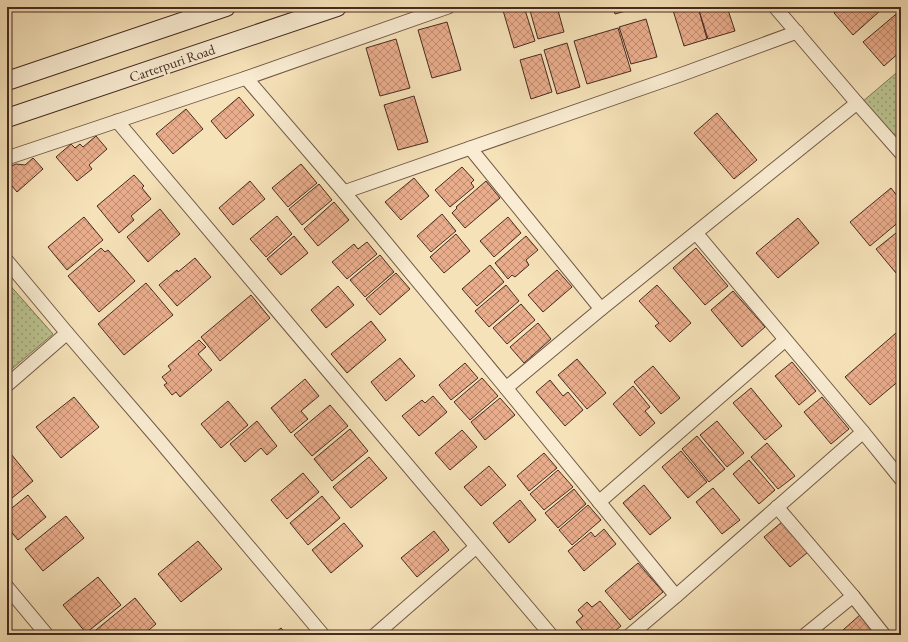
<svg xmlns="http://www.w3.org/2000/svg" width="908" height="642" font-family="'EB Garamond',serif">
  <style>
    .grass { fill: url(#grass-dots); stroke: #807758 }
    .building { fill: url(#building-cross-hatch); stroke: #462b21 }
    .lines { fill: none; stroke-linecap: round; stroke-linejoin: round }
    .minor-casing { stroke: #725947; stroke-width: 15 }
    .secondary-casing { stroke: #462b21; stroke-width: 20 }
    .minor { stroke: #f9ecd2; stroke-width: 13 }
    .secondary { stroke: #f9ecd2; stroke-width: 18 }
    .labels { text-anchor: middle; stroke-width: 3.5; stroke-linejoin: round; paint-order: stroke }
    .street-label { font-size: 14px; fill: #462b21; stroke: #f9ecd2 }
  </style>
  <defs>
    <pattern id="grass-dots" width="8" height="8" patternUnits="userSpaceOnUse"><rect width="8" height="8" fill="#bbc390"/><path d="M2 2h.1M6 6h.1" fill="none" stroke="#9a9f75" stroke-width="1.8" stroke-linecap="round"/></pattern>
    <pattern id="building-cross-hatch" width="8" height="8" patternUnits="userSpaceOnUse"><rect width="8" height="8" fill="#eaad8c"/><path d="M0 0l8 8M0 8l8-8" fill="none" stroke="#bf8d72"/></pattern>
  </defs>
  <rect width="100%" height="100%" fill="#f6e2b9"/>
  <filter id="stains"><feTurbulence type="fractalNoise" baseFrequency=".005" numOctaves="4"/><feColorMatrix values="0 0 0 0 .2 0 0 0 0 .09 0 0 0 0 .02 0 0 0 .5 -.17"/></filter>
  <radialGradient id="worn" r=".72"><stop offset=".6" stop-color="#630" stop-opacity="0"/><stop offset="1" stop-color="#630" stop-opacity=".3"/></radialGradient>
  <g class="grass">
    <polygon points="901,69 901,147 862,102"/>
    <polygon points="7,282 53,334 7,373"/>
  </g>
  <g class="building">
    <polygon points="502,7 524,7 535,41 514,48"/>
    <polygon points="529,7 557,7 564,32 538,39"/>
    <polygon points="613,7 640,7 615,14"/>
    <polygon points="672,7 698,7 707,39 684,46"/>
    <polygon points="698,7 727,7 735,31 708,39"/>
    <polygon points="841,7 879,7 881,10 853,35 834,13"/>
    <polygon points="901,10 901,51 884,66 863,42"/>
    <polygon points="646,19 657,57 631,64 619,27"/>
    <polygon points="447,22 461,70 432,78 418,30"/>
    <polygon points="618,28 631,71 587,84 574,41"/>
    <polygon points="396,39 410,88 380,96 366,48"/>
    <polygon points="567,43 580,87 557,94 544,50"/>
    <polygon points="541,54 552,92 531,99 520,60"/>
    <polygon points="414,96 428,142 398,150 384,105"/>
    <polygon points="239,97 254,115 226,139 211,121"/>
    <polygon points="186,109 203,129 173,154 156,134"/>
    <polygon points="717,113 757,160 734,179 694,133"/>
    <polygon points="96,136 107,149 89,165 92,169 77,181 56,157 71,144 75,148 80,144 83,147"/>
    <polygon points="33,158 43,169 17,192 12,186 7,190 7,168 16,164 25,165"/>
    <polygon points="301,164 317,183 288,207 272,188"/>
    <polygon points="462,167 474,180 471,183 474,187 450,207 435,190"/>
    <polygon points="134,175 144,186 142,188 151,199 131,216 134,220 119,233 97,206"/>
    <polygon points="414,178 429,196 401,220 385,202"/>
    <polygon points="250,181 265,199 233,225 219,208"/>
    <polygon points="486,181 500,198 465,228 452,213 457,208 456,207"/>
    <polygon points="319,184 332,200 302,225 289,209"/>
    <polygon points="891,188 901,201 901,220 870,246 850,222"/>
    <polygon points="334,202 349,220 318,246 304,229"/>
    <polygon points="160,209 180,234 148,262 127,237"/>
    <polygon points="442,214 456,231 431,252 417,236"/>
    <polygon points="277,216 292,234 266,257 250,239"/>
    <polygon points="84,217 103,240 67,270 48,247"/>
    <polygon points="508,217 521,233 494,257 480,241"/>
    <polygon points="798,218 819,243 778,278 756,253"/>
    <polygon points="901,229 901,269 896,273 876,249"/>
    <polygon points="456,234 470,251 444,273 430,257"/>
    <polygon points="294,236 308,253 281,275 267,259"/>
    <polygon points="526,236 538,250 526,260 529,265 515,277 512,275 508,279 495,263"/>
    <polygon points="367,242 377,254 347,279 332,262 354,244 358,249"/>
    <polygon points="101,248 105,252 108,250 135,281 99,312 68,276"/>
    <polygon points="696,248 728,286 705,305 673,268"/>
    <polygon points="380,255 394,272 365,297 350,280"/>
    <polygon points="195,258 211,277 177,306 159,285 177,270 178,272"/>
    <polygon points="490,265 504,282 477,306 462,289"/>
    <polygon points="557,270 572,287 543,312 528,295"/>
    <polygon points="396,273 410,289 380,315 366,299"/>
    <polygon points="146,283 173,315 124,355 98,324"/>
    <polygon points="506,285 519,301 489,327 475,311"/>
    <polygon points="657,285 691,323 670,342 655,326 659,323 639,301"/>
    <polygon points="338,286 354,305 326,328 311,310"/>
    <polygon points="733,291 765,327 742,347 711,310"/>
    <polygon points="251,295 270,318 220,361 201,337"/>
    <polygon points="521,304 535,320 507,344 493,328"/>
    <polygon points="371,321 386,340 347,373 331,354"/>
    <polygon points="538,323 551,339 524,363 510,347"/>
    <polygon points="896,333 901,339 901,379 870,405 845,377"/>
    <polygon points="199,340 206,347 198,354 212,370 180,397 176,392 172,395 164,385 167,383 162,377 171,370 168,366"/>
    <polygon points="400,358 415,376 386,401 371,382"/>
    <polygon points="577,359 606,393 587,409 558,375"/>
    <polygon points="792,362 816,391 799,405 775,376"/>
    <polygon points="465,363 478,378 451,400 439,385"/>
    <polygon points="653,366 680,398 661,414 634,382"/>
    <polygon points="482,378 498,396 470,420 454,402"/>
    <polygon points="305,379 319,396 301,411 308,419 291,433 271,408"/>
    <polygon points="550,380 563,396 568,392 583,410 565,426 536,392"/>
    <polygon points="633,386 650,407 645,411 655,423 640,436 613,404"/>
    <polygon points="751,388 782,426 765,440 733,403"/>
    <polygon points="433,396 447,412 419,436 402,416 422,400 425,403"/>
    <polygon points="74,397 99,427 61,458 36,427"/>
    <polygon points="822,397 849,429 831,444 804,412"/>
    <polygon points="500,398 515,415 485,440 471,422"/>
    <polygon points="228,401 248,425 221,448 201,424"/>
    <polygon points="330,405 348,426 312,456 294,435"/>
    <polygon points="257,421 277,446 267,455 261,448 245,462 230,444"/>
    <polygon points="717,421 744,453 727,467 700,435"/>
    <polygon points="350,429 368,451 332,481 314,459"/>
    <polygon points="462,430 477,447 450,470 435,453"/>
    <polygon points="697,436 725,469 709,482 682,449"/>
    <polygon points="767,443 795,476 778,489 751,457"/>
    <polygon points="681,451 707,482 688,498 662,467"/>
    <polygon points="544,453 557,468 529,491 517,476"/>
    <polygon points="11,454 33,481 7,502 7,457"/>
    <polygon points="369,457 387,478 351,508 333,487"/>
    <polygon points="749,460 775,490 759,504 733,474"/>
    <polygon points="489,466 506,485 481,506 464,487"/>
    <polygon points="558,470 573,487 544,510 530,494"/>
    <polygon points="303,473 319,492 287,519 271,500"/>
    <polygon points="644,485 671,518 650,535 623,503"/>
    <polygon points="713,488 740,520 722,534 696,502"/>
    <polygon points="574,489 586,504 558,528 545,513"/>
    <polygon points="28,495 46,517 18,540 7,527 7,512"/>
    <polygon points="322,496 340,518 308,545 290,523"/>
    <polygon points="520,500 536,520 509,543 493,523"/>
    <polygon points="588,505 601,520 572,545 559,530"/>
    <polygon points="66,516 84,538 43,571 25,549"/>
    <polygon points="782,522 808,552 790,567 764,537"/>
    <polygon points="344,523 363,546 331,573 312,550"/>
    <polygon points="604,529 616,544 584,571 568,551 591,532 595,537"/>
    <polygon points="434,531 449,550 417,577 401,558"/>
    <polygon points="198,541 222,569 181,602 158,574"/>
    <polygon points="638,563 663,592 630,620 605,591"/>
    <polygon points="98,577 121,605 86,633 63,605"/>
    <polygon points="135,598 156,624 143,635 92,635 91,634"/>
    <polygon points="600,601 621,626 610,635 587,635 576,622 583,616 578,610 587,602 592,607"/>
    <polygon points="861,614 879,635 847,635 843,630"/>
    <polygon points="281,628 287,635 272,635"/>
  </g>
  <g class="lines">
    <g class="minor-casing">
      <g id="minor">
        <polyline points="775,7 857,103 901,153"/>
        <polyline points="246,78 344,192 506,388 676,596"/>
        <polyline points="117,121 551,635"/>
        <polyline points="470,148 601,309"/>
        <polyline points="7,158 246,78 448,7"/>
        <polyline points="344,192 680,75 797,32"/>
        <polyline points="696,233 863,432 901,479"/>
        <polyline points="7,261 67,333 159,440 323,635"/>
        <polyline points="7,385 67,333"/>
        <polyline points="506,388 601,309 857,103"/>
        <polyline points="599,502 785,340"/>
        <polyline points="777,507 853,596 884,635"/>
        <polyline points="7,587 47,635"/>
        <polyline points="375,635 476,547"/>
        <polyline points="630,635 676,596 863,432"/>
        <polyline points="805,635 853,596"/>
      </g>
    </g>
    <g class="secondary-casing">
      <g id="secondary">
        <polyline points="7,81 226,7"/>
        <polyline points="7,118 337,7"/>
      </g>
    </g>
    <use href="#minor" class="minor"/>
    <use href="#secondary" class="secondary"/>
  </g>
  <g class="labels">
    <g class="street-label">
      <text transform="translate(172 63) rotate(-19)" y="5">Carterpuri Road</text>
    </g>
  </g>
  <rect width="908" height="642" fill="none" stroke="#f6e2b9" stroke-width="24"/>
  <rect x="8" y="8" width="892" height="626" fill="none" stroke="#462b21" stroke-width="2"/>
  <rect x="12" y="12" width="884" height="618" fill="none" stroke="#462b21"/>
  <rect width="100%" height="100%" filter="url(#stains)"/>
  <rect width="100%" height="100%" fill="url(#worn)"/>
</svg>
